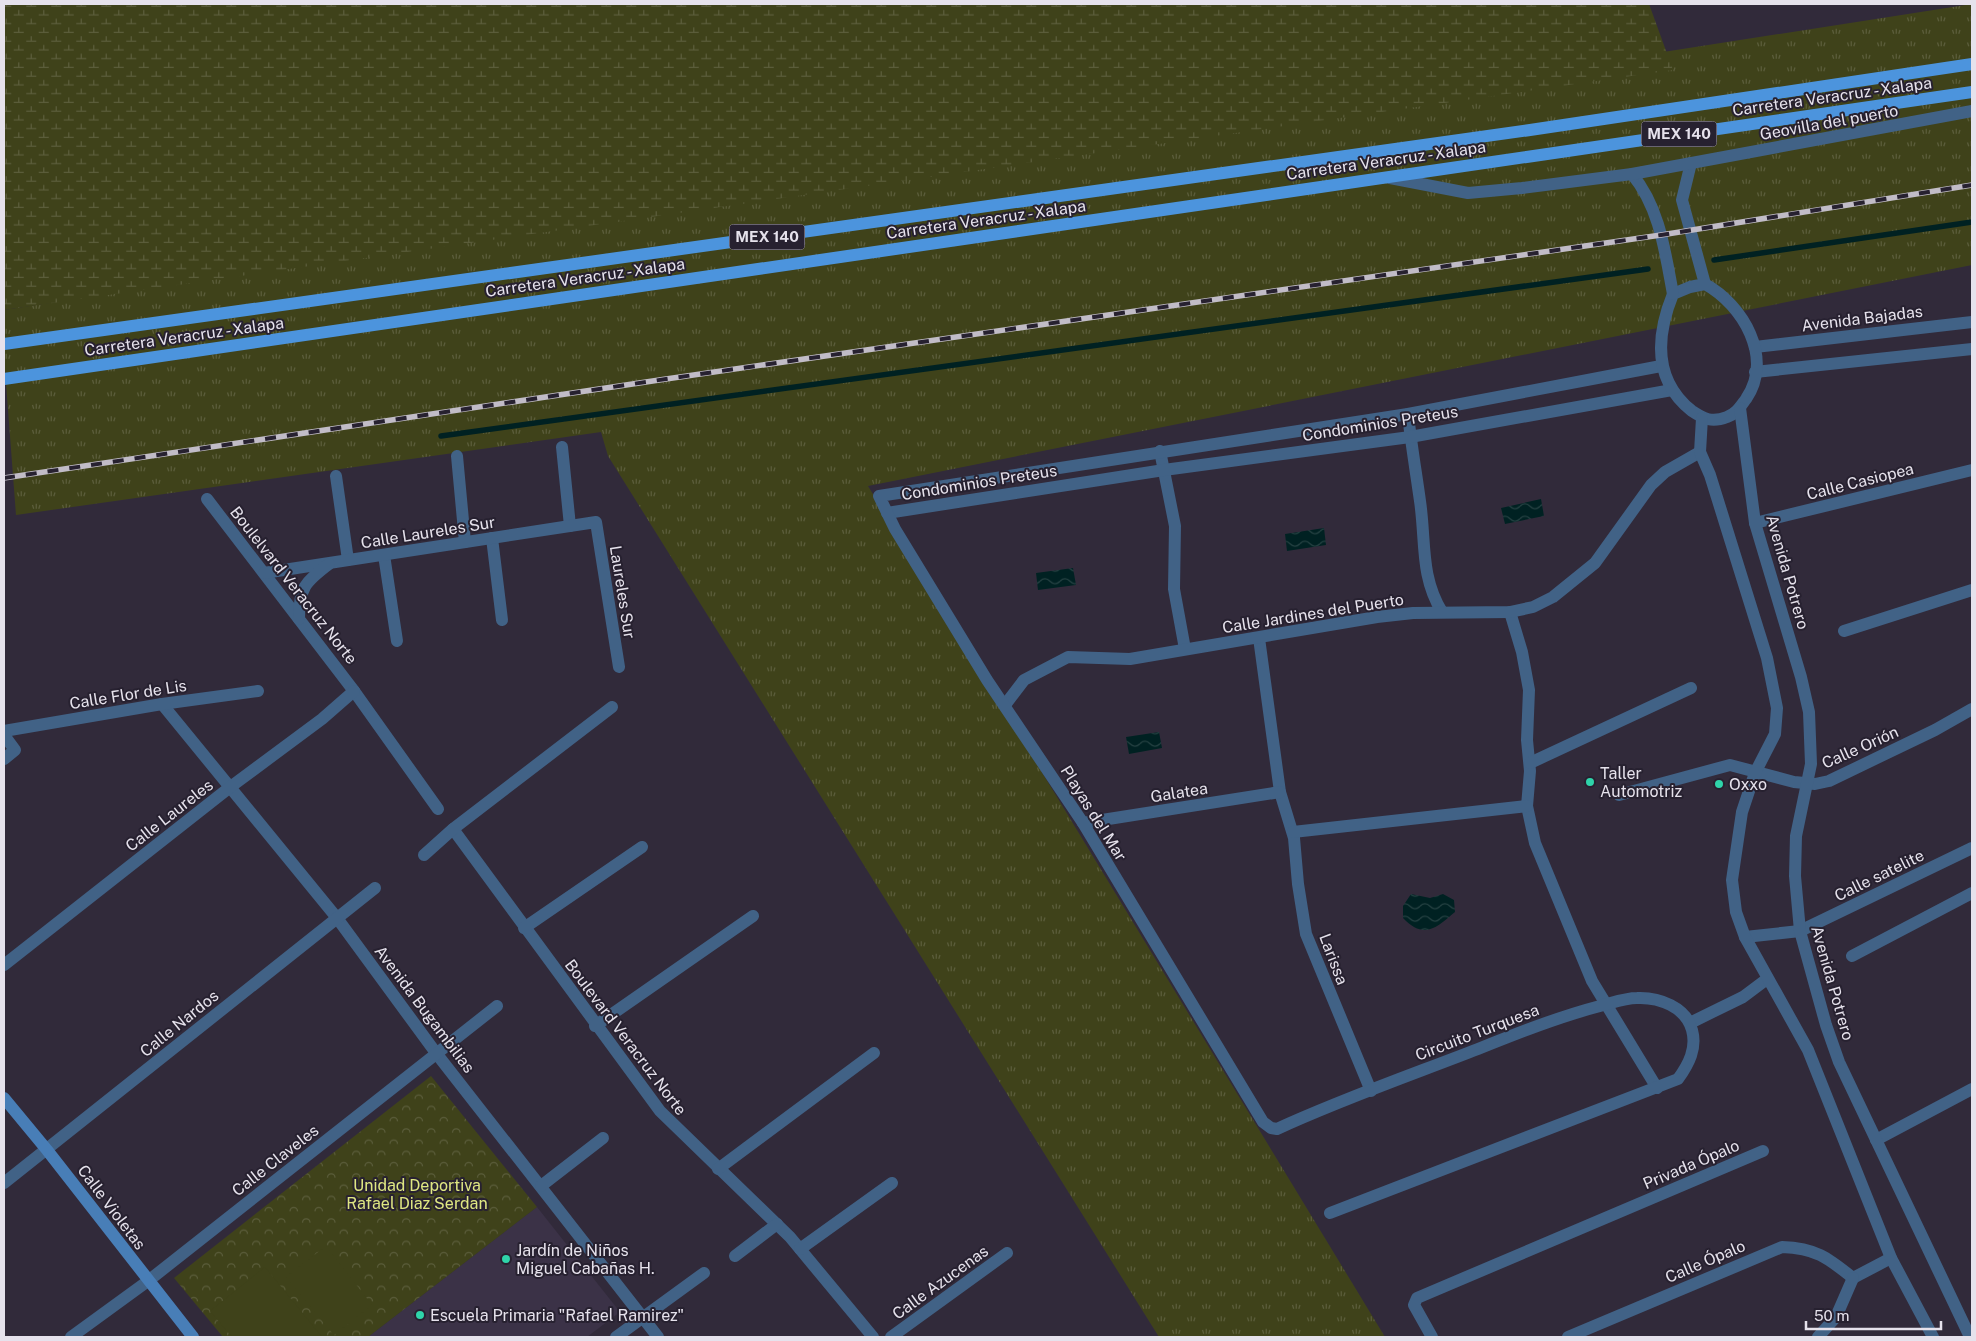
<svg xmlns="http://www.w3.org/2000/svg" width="1976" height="1341" font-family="'Public Sans',sans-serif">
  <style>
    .built { fill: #3b3247 }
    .grass { fill: url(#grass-tufts) }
    .forest { fill: url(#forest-crowns) }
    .wetland { fill: url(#wetland-marsh) }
    .pitch { fill: #3f421a }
    .water { fill: url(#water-waves) }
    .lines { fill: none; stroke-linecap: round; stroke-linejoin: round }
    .stream { stroke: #002122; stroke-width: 5.5 }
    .minor { stroke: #416286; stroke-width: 12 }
    .tertiary { stroke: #416286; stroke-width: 12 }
    .secondary { stroke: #487eb7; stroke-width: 12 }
    .primary { stroke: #4c94dd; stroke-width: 12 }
    .rail-casing { stroke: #c1bcc7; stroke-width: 5.5 }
    .rail { stroke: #272130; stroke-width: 4; stroke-dasharray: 11; stroke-linecap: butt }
    .poi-dot { fill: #2fd4aa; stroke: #272130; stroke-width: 2 }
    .labels { text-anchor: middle; stroke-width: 4; stroke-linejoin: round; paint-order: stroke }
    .shield { fill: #272130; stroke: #ada8b4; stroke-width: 1 }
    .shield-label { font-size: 15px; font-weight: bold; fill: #e6e2ec }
    .street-label { font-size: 16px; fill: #e6e2ec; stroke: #272130 }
    .poi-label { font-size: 16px; fill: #e6e2ec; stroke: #272130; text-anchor: start }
    .park-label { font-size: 16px; fill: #dfe782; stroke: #272130 }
  </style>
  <defs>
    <pattern id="grass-tufts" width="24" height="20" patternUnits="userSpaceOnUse" patternTransform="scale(1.25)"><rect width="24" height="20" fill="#3f421a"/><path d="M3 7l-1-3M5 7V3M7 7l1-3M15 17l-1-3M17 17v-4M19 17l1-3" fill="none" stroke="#5b5d3b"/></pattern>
    <pattern id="forest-crowns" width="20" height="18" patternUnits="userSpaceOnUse" patternTransform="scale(1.25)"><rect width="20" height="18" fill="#3f421a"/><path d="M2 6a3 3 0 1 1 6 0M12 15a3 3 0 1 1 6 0" fill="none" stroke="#5b5d3b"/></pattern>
    <pattern id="wetland-marsh" width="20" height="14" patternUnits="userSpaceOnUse" patternTransform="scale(1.25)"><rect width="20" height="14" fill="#3f421a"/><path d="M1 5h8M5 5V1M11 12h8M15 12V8" fill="none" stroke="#5b5d3b"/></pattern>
    <pattern id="water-waves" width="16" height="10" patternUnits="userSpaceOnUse" patternTransform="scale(1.25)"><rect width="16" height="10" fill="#002122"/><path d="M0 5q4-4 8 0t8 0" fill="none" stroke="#254142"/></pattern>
  </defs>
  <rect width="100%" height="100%" fill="#312a3a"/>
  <polygon class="built" points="537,1207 620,1312 587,1337 368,1337"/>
  <polygon class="grass" points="1972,4 1972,265 868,486 1385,1337 1159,1337 608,456 601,432 16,515 4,357 4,310"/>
  <polygon class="forest" points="431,1076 537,1207 368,1337 223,1337 174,1278"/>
  <polygon class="wetland" points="4,4 1649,4 1673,70 4,310"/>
  <g class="pitch">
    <polygon points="326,1246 372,1305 334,1335 286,1277"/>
    <polygon points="265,1267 322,1337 232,1337 210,1311"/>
  </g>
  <g class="water">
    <polygon points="1541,499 1544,516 1505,524 1501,508"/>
    <polygon points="1324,528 1326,545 1287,551 1285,534"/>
    <polygon points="1073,568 1076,585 1038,590 1036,573"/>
    <polygon points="1159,732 1162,748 1129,754 1126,737"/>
    <path d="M1411 894 1430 898 1443 894 1454 900 1455 912C1436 928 1424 940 1403 918V906Z"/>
  </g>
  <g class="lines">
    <g class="stream">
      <polyline points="1714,260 1972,222"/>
      <polyline points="441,436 1648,269"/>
    </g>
    <g class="minor">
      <polyline points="1755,347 1972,322"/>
      <polyline points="1755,372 1972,349"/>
      <path d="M1408 414C1411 443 1416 472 1420 501 1426 542 1420 576 1442 612"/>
      <polyline points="562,447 570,526"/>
      <polyline points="1160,451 1175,526 1174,589 1185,649"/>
      <polyline points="457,456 465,542"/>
      <polyline points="336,476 348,560"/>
      <polyline points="207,499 354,691 438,809"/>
      <polyline points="887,513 1164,470 1410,437 1672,390"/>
      <polyline points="1755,523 1972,470"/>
      <polyline points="492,538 502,620"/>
      <polyline points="384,555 397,641"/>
      <polyline points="264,573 596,522 619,667"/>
      <polyline points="1510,612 1522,652 1529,690 1527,740 1530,771 1527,806 1535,843 1592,981 1657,1088"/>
      <path d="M299 619C299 588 305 582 329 564"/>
      <polyline points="1844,631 1972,590"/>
      <polyline points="1259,638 1280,792 1294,838 1298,884 1306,934 1371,1091"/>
      <polyline points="162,704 337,918 436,1053 658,1337"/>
      <polyline points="1005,705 1024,680 1068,657 1130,659 1377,617 1413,613 1510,612 1533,607 1553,597 1595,563 1651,485 1665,472 1700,452"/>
      <polyline points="4,731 162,704 258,691"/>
      <polyline points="4,735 15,750 4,759"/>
      <polyline points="1530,763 1691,688"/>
      <polyline points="1619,795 1730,765 1794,782 1815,784 1829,781 1935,730 1972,709"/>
      <polyline points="1083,823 1280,792"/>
      <polyline points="453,829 660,1111 790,1237 873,1337"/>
      <polyline points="1293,832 1527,806"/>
      <polyline points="424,855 453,829 612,707"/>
      <polyline points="524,928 642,847"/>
      <polyline points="1745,937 1800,931 1972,848"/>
      <polyline points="1852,956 1972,893"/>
      <polyline points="4,965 229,788 322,719 354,691"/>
      <polyline points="1690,1023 1743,997 1767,979"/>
      <polyline points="595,1026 753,916"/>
      <polyline points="1876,1140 1972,1089"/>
      <polyline points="718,1169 874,1053"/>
      <polyline points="4,1183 375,888"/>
      <polyline points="541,1186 603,1138"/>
      <path d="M1330 1213 1678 1079C1689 1064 1697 1048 1692 1030 1686 1007 1659 997 1637 998 1625 998 1612 1003 1600 1006 1558 1017 1518 1033 1478 1049 1411 1075 1342 1099 1277 1129L1271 1128 1263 1122 1083 823 987 680 895 529 879 496 1408 414 1661 366"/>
      <polyline points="800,1249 892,1183"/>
      <polyline points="735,1256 777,1224"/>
      <polyline points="1853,1278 1891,1258"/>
      <polyline points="71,1337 148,1281 497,1006"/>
      <polyline points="616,1337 704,1273"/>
      <polyline points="891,1337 1007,1253"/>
      <polyline points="1432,1337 1414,1305 1417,1298 1763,1151"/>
      <path d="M1568 1337 1782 1247C1816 1248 1828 1258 1853 1278"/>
      <polyline points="1818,1337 1836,1317 1853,1278"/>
    </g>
    <g class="tertiary">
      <path d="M1691 163 1682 200 1705 284C1743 305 1774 358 1746 399 1740 407 1736 414 1727 417 1712 423 1704 419 1692 411 1653 380 1656 336 1673 294L1690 287 1705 284"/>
      <path d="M1632 174C1660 208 1665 252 1673 294"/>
      <polyline points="1390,178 1468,193 1522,188 1632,174 1972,111"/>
      <polyline points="1740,408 1755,523 1801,677 1809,712 1811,764 1796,836 1795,876 1800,931 1826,1025 1839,1062 1970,1337"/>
      <polyline points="1702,418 1700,452 1710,475 1767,658 1777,708 1775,734 1755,773 1742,812 1732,880 1736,912 1745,937 1808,1050 1891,1258 1933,1337"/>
    </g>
    <polyline class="secondary" points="4,1098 47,1150 193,1337"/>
    <g class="primary">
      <polyline points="4,344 1530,130 1972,64"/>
      <polyline points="4,379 1972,92"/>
    </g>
    <g class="rail-casing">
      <polyline id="rail" points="4,478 666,379 1661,235 1972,185"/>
    </g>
    <use href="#rail" class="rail"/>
  </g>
  <g class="poi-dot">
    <circle cx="1590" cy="782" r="5"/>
    <circle cx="1719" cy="784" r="5"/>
    <circle cx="506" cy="1259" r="5"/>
    <circle cx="420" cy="1315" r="5"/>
  </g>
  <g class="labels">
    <g class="shield">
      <rect x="1641.5" y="121.5" width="75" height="25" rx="4"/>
      <rect x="729.5" y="224.5" width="75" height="25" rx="4"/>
    </g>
    <g class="shield-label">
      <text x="1679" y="139">MEX 140</text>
      <text x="767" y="242">MEX 140</text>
    </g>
    <g class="street-label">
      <text transform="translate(1832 96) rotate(-8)" y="6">Carretera Veracruz - Xalapa</text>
      <text transform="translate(1829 122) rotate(-10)" y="6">Geovilla del puerto</text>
      <text transform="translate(1386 160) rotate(-8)" y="6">Carretera Veracruz - Xalapa</text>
      <text transform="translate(986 219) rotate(-8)" y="6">Carretera Veracruz - Xalapa</text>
      <text transform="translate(585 277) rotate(-8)" y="6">Carretera Veracruz - Xalapa</text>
      <text transform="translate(1862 318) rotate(-7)" y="6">Avenida Bajadas</text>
      <text transform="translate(184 336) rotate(-8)" y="6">Carretera Veracruz - Xalapa</text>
      <text transform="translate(1380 423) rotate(-9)" y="6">Condominios Preteus</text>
      <text transform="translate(1860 481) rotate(-14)" y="6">Calle Casiopea</text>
      <text transform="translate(979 482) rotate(-9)" y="6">Condominios Preteus</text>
      <text transform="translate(428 532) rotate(-9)" y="6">Calle Laureles Sur</text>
      <text transform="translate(1788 572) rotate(74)" y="6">Avenida Potrero</text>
      <text transform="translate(294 585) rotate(52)" y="6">Boulelvard Veracruz Norte</text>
      <text transform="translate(623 592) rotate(81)" y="6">Laureles Sur</text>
      <text transform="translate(1313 613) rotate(-9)" y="6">Calle Jardines del Puerto</text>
      <text transform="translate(128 694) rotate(-9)" y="6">Calle Flor de Lis</text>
      <text transform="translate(1860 747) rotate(-24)" y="6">Calle Orión</text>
      <text transform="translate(1179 792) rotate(-9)" y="6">Galatea</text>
      <text transform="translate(1094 813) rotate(58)" y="6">Playas del Mar</text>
      <text transform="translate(169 815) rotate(-38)" y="6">Calle Laureles</text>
      <text transform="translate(1879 875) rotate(-26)" y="6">Calle satelite</text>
      <text transform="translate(1334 959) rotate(69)" y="6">Larissa</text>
      <text transform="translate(1833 983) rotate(74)" y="6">Avenida Potrero</text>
      <text transform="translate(425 1009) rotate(53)" y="6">Avenida Bugambilias</text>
      <text transform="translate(179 1023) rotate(-39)" y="6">Calle Nardos</text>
      <text transform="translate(1477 1032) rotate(-21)" y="6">Circuito Turquesa</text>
      <text transform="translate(626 1037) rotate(53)" y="6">Boulevard Veracruz Norte</text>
      <text transform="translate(275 1160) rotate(-38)" y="6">Calle Claveles</text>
      <text transform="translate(1691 1164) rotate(-23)" y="6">Privada Ópalo</text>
      <text transform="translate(112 1207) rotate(53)" y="6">Calle Violetas</text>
      <text transform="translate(1705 1261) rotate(-23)" y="6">Calle Ópalo</text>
      <text transform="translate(940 1282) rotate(-36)" y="6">Calle Azucenas</text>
    </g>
    <g class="poi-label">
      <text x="1600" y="779">Taller<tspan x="1600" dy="18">Automotriz</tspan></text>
      <text x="1729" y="790">Oxxo</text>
      <text x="516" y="1256">Jardín de Niños<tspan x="516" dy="18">Miguel Cabañas H.</tspan></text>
      <text x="430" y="1321">Escuela Primaria "Rafael Ramirez"</text>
    </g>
    <g class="park-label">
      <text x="417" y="1191">Unidad Deportiva<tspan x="417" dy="18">Rafael Diaz Serdan</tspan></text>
    </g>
  </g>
  <rect width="1976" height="1341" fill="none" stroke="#e6e2ec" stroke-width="10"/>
  <path d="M1806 1321v8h135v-8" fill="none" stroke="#e6e2ec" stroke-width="2.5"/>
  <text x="1814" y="1321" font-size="15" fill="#e6e2ec" stroke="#272130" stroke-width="4" paint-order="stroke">50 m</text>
</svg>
